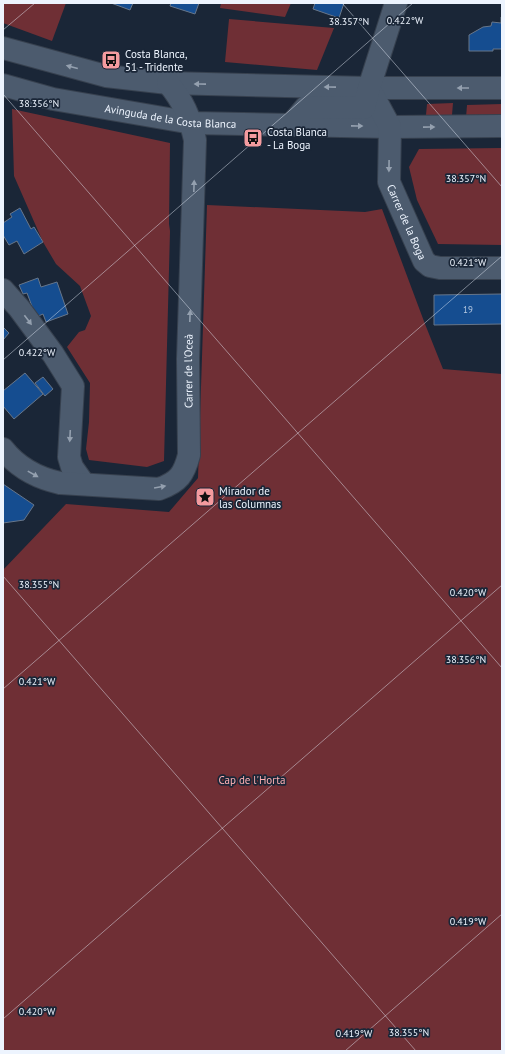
<svg xmlns="http://www.w3.org/2000/svg" width="505" height="1054" font-family="'PT Sans',sans-serif">
  <style>
    .green { fill: #6f2f35 }
    .building { fill: #154d90; stroke: #67768a }
    .lines { fill: none; stroke-linecap: round; stroke-linejoin: round }
    .minor-casing { stroke: #37414f; stroke-width: 24 }
    .minor { stroke: #4c5b6e; stroke-width: 22 }
    .oneway { fill: #94a0af }
    .ticks { fill: none; stroke: #edf4fe; stroke-width: 1; stroke-opacity: 0.45 }
    .labels { text-anchor: middle; stroke-width: 3.5; stroke-linejoin: round; paint-order: stroke }
    .number-label { font-size: 9px; fill: #b7cae2 }
    .poi-label { font-size: 11px; fill: #edf4fe; stroke: #1a2637; text-anchor: start }
    .street-label { font-size: 11px; fill: #edf4fe; stroke: #1a2637 }
    .park-label { font-size: 11px; fill: #ffb0b3; stroke: #1a2637 }
    .ticks-label { font-size: 10px; text-anchor: middle; fill: #edf4fe; stroke: #1a2637; stroke-width: 3.5; stroke-linejoin: round; paint-order: stroke }
  </style>
  <rect width="100%" height="100%" fill="#1a2637"/>
  <g class="green">
    <polygon points="3,3 66,3 52,41 3,23"/>
    <polygon points="221,3 291,3 285,17 220,8"/>
    <polygon points="229,19 334,28 317,70 225,62"/>
    <polygon points="453,103 452,115 426,115 427,104"/>
    <polygon points="502,104 502,117 466,118 467,105"/>
    <polygon points="12,109 170,143 169,224 170,231 164,461 147,467 89,460 86,449 89,422 90,383 67,347 79,332 85,330 91,316 80,286 56,264 43,242 14,176"/>
    <polygon points="502,148 502,245 438,244 417,200 409,167 419,149"/>
    <polygon points="207,205 365,212 382,209 425,324 443,369 502,374 502,1051 3,1051 3,570 66,504 169,512 198,478"/>
  </g>
  <g class="building">
    <polygon points="111,3 133,3 130,10"/>
    <polygon points="171,3 199,3 195,14 170,6"/>
    <polygon points="315,3 344,3 339,18 313,9"/>
    <polygon points="501,17 502,17 502,49 493,49 493,51 469,51 469,35 483,27 491,26 492,22 501,23"/>
    <polygon points="20,208 31,229 34,227 43,242 24,254 17,241 9,245 3,235 3,223 12,217 10,214"/>
    <polygon points="38,278 41,287 57,282 68,314 46,322 43,314 36,317 27,293 23,294 19,285"/>
    <polygon points="502,294 502,324 434,325 434,295"/>
    <polygon points="3,327 9,333 3,340"/>
    <polygon points="25,373 43,394 14,419 3,406 3,391"/>
    <polygon points="43,377 53,389 45,396 35,383"/>
    <polygon points="3,484 34,505 24,520 3,523"/>
  </g>
  <g class="lines">
    <g class="minor-casing">
      <g id="minor">
        <polyline points="3,48 106,76 168,83 369,88 502,88"/>
        <path id="s1" d="M3 85 53 99 192 123 390 127 502 126"/>
        <path id="s2" d="M369 88 390 127 389 182 424 261 430 266 440 268H502"/>
        <polyline points="291,125 306,107 364,108 369,88 396,3"/>
        <polyline points="3,290 19,308 53,354 73,386 69,457 72,467 84,484"/>
        <path id="s3" d="M3 449C18 468 37 478 60 483L159 489C179 482 184 474 189 455L188 359 195 140C190 117 183 101 168 83"/>
      </g>
    </g>
    <use href="#minor" class="minor"/>
  </g>
  <defs><path id="oneway-solid" d="M-6-.8H1V-3.2L6.5 0L1 3.2V.8H-6Z"/></defs>
  <g class="oneway">
    <use href="#oneway-solid" transform="translate(72 67) rotate(-165)"/>
    <use href="#oneway-solid" transform="translate(200 84) rotate(-179)"/>
    <use href="#oneway-solid" transform="translate(330 87) rotate(-179)"/>
    <use href="#oneway-solid" transform="translate(463 88) rotate(180)"/>
    <use href="#oneway-solid" transform="translate(357 126) rotate(1)"/>
    <use href="#oneway-solid" transform="translate(429 127) rotate(-1)"/>
    <use href="#oneway-solid" transform="translate(389 166) rotate(91)"/>
    <use href="#oneway-solid" transform="translate(194 186) rotate(-88)"/>
    <use href="#oneway-solid" transform="translate(190 316) rotate(-88)"/>
    <use href="#oneway-solid" transform="translate(28 320) rotate(53)"/>
    <use href="#oneway-solid" transform="translate(70 436) rotate(93)"/>
    <use href="#oneway-solid" transform="translate(33 474) rotate(29)"/>
    <use href="#oneway-solid" transform="translate(160 487) rotate(-10)"/>
  </g>
  <path class="ticks" d="M342 3 502 187M3 30 35 3M3 94 502 668M3 360 413 3M3 576 416 1051M3 689 502 256M3 1019 502 585M345 1051 502 914"/>
  <defs>
    <g id="bus-square" transform="scale(1)"><rect x="-9" y="-9" width="18" height="18" rx="4" fill="#f49b9f" stroke="#1a2637"/><path d="M-5-6H5V4H4V6H2V4H-2V6H-4V4H-5ZM-3.5-4V0h7V-4ZM-3.5 1.2v1.5H-2V1.2ZM2 1.2v1.5H3.5V1.2Z" fill="#111"/></g>
    <g id="sight-square" transform="scale(1)"><rect x="-9" y="-9" width="18" height="18" rx="4" fill="#f49b9f" stroke="#1a2637"/><path d="M0-6L1.8-2.2L6-1.7L2.9 1.2L3.7 5.4L0 3.3L-3.7 5.4L-2.9 1.2L-6-1.7L-1.8-2.2Z" fill="#111"/></g>
  </defs>
  <g fill-rule="evenodd">
    <use href="#bus-square" x="111" y="60"/>
    <use href="#bus-square" x="253" y="138"/>
    <use href="#sight-square" x="205" y="497"/>
  </g>
  <g class="labels">
    <g class="number-label">
      <text x="468" y="313">19</text>
    </g>
    <g class="poi-label">
      <text x="125" y="58">Costa Blanca,<tspan x="125" dy="13">51 - Tridente</tspan></text>
      <text x="267" y="136">Costa Blanca<tspan x="267" dy="13">- La Boga</tspan></text>
      <text x="219" y="495">Mirador de<tspan x="219" dy="13">las Columnas</tspan></text>
    </g>
    <g class="street-label">
      <text dy="4" stroke="none"><textPath href="#s1" startOffset="171">Avinguda de la Costa Blanca</textPath></text>
      <text dy="4" stroke="none"><textPath href="#s2" startOffset="143">Carrer de la Boga</textPath></text>
      <text dy="4" stroke="none"><textPath href="#s3" startOffset="299">Carrer de l'Oceà</textPath></text>
    </g>
    <g class="park-label">
      <text x="252" y="784">Cap de l'Horta</text>
    </g>
  </g>
  <g class="ticks-label">
    <text x="405" y="24">0.422°W</text>
    <text x="349" y="25">38.357°N</text>
    <text x="39" y="107">38.356°N</text>
    <text x="466" y="182">38.357°N</text>
    <text x="468" y="266">0.421°W</text>
    <text x="37" y="356">0.422°W</text>
    <text x="39" y="588">38.355°N</text>
    <text x="468" y="596">0.420°W</text>
    <text x="466" y="663">38.356°N</text>
    <text x="37" y="685">0.421°W</text>
    <text x="468" y="925">0.419°W</text>
    <text x="37" y="1015">0.420°W</text>
    <text x="409" y="1036">38.355°N</text>
    <text x="354" y="1037">0.419°W</text>
  </g>
  <rect width="505" height="1054" fill="none" stroke="#edf4fe" stroke-width="8"/>
</svg>
